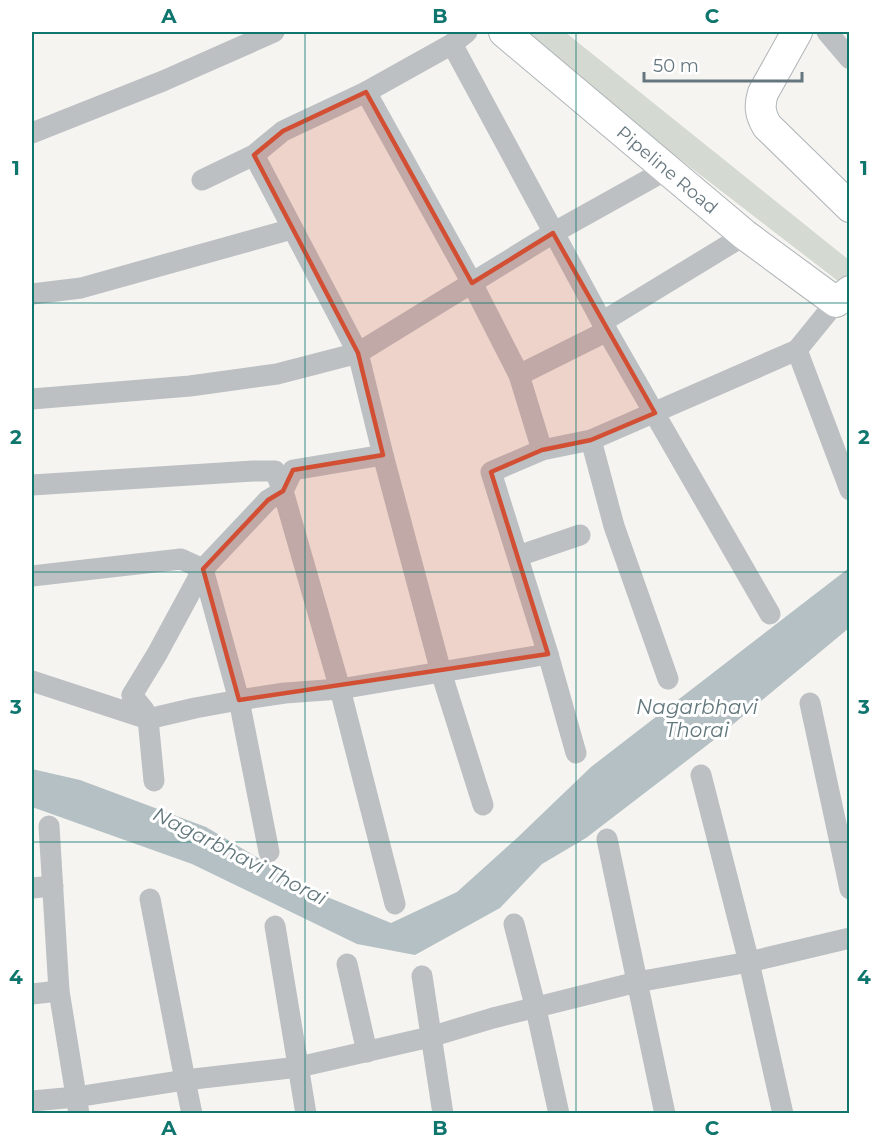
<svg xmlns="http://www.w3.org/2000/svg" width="881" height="1145" font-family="Montserrat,sans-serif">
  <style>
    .green { fill: #d4d9d1 }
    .water { fill: #b4c0c3 }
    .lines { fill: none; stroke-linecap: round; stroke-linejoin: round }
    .secondary-casing { stroke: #aeb4b7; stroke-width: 32 }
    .street { stroke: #bcc0c3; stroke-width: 21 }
    .secondary { stroke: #fff; stroke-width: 30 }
    .marked { fill: #d24f34; fill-opacity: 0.2; stroke: #d24f34; stroke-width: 4.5; stroke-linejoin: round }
    .grid { fill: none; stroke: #0f766e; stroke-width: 1.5; stroke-opacity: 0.55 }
    .labels { text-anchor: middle; stroke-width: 6; stroke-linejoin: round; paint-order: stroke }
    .street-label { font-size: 18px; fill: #66767f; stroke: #fff }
    .water-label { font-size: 20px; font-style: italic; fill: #62777c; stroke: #fff }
    .neatline { fill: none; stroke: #0f766e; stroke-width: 2 }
    .grid-label { font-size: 20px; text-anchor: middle; font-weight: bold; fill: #0f766e }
  </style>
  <rect width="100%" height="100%" fill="#f5f4f1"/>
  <polygon class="green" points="515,32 565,32 849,260 849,284 847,288"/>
  <polygon class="water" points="849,568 849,628 719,736 586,838 542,864 500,908 415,955 357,944 192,864 32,807 32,769 80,780 206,827 315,892 391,923 457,892 517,838 591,767"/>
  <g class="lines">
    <g class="secondary-casing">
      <g id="secondary">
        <polyline points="504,32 745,235 836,302 850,291"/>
        <path d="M797 32 763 93C759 106 760 114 767 126L850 207"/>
      </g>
    </g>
    <g class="street">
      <polyline points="827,32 850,59"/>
      <polyline points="452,44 602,322"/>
      <polyline points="366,92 472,283 519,375 542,450"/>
      <polyline points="32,133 163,81 274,32"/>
      <polyline points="254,155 358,353 383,455 441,672 483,805"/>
      <polyline points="202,180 254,155 283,131 366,92 452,44 467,32"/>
      <polyline points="32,294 81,288 292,229"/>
      <polyline points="836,302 797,350 850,490"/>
      <polyline points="607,331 770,614"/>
      <polyline points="519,375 607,331 602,322 745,235"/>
      <polyline points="32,399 190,386 277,374 358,353 553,233 666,170"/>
      <polyline points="591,440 614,526 668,679"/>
      <polyline points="32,485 253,471 275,471 283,491 340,689 395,904"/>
      <polyline points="518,556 580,535"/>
      <polyline points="32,576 181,559 203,569 239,700 269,852"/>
      <polyline points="32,681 148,719 144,710 132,695 157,654 203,569 268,500 283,491 293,470 383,455"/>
      <polyline points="810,703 850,889"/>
      <polyline points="576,753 548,654 491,472 542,450 591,440 797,350"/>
      <polyline points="701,775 749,962 783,1114"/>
      <polyline points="154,781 148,719 195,708 239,700 285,693 340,689 548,654"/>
      <polyline points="49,826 59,991 79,1114"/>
      <polyline points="607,839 665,1114"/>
      <polyline points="32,888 53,886"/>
      <polyline points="514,924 536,1009 559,1114"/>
      <polyline points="275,926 306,1114"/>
      <polyline points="347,964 367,1052"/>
      <polyline points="422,976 443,1114"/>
      <polyline points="32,994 59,991"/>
      <polyline points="32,1101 76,1097 185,1080 150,899"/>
      <polyline points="192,1114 185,1080 299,1067 430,1037 493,1018 637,982 749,962 850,938"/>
    </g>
    <use href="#secondary" class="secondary"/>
  </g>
  <path class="marked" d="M366 92 472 283 553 233 655 413 591 440 542 450 491 472 548 654 239 700 203 569 268 500 283 491 293 470 383 455 358 353 254 155 283 131Z"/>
  <path class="grid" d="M305 32V1114M576 32V1114M32 303H850M32 572H850M32 842H850"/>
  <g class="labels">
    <g class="street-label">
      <text transform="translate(667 170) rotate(40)" y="6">Pipeline Road</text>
    </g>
    <g class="water-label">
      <text x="697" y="714">Nagarbhavi<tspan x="697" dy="23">Thorai</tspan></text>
      <text transform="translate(240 856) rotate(27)" y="7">Nagarbhavi Thorai</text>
    </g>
  </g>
  <rect width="881" height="1145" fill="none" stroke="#ffffff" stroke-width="66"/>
  <path d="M644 72v9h158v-9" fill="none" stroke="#66767f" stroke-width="3"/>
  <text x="653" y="72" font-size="18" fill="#66767f" stroke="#ffffff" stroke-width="4.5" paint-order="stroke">50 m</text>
  <rect x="33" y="33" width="815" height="1079" class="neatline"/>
  <g class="grid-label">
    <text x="169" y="23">A</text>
    <text x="440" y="23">B</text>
    <text x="712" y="23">C</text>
    <text x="16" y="175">1</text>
    <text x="864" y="175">1</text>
    <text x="16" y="444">2</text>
    <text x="864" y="444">2</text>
    <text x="16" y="714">3</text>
    <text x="864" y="714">3</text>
    <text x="16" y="984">4</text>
    <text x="864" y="984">4</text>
    <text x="169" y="1135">A</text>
    <text x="440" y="1135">B</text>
    <text x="712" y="1135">C</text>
  </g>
</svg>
